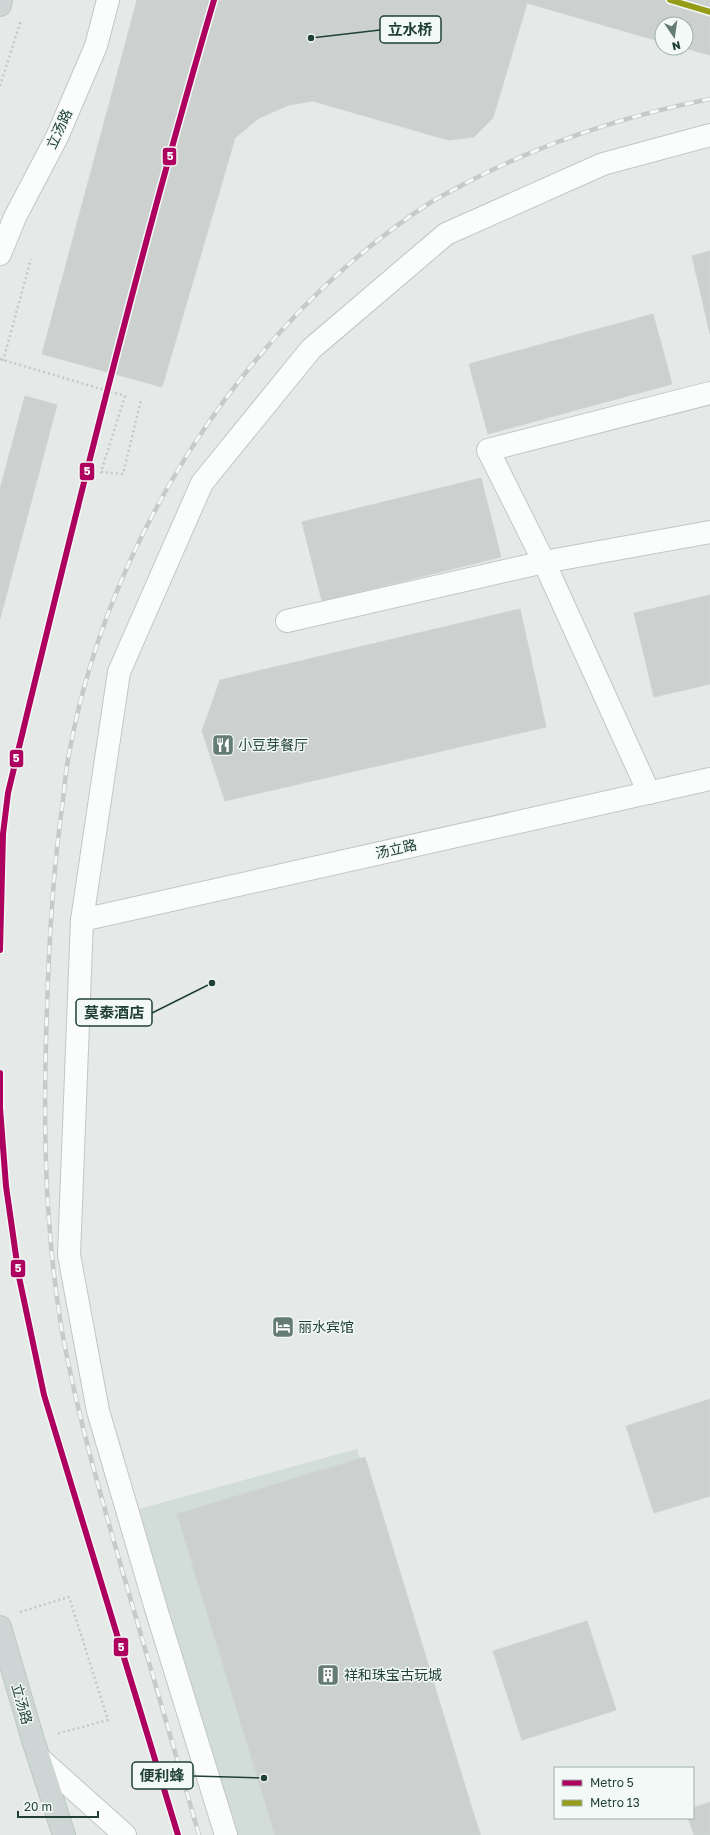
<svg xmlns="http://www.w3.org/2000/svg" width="710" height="1835" font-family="'Golos Text','Noto Sans SC',sans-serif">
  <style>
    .built { fill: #d2dcd8 }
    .building { fill: #ccd1cf; stroke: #ced4d1 }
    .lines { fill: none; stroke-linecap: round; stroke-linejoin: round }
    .minor-casing { stroke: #c2c7c5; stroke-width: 24 }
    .primary-casing { stroke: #bcc7c3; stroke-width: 24 }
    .path { stroke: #c1cac6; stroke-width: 2.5; stroke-dasharray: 2 3; stroke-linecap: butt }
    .minor { stroke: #fbfcfc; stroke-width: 22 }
    .primary { stroke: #cdd6d4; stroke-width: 22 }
    .rail-casing { stroke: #c6cbc9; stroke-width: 4.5 }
    .rail { stroke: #f3f9f6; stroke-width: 3; stroke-dasharray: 9; stroke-linecap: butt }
    .metro-1-casing { stroke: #f3f9f6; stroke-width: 9 }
    .metro-2-casing { stroke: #f3f9f6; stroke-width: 9 }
    .metro-1 { stroke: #ae005f; stroke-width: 6 }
    .metro-2 { stroke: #979c18; stroke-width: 6 }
    .labels { text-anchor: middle; stroke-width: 3; stroke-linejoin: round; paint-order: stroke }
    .street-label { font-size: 14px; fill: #204036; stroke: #f3f9f6 }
    .poi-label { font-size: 14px; fill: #204036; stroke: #f3f9f6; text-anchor: start }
    .leader { fill: none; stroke: #204036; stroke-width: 1.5 }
    .callout-dot { fill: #204036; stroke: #f3f9f6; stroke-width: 1.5 }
    .callout { fill: #f3f9f6; stroke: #204036; stroke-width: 1.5 }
    .callout-label { font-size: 15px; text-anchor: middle; font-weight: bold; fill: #204036 }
    .line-badge { stroke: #f3f9f6; stroke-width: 1.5 }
    .badge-label { font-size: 11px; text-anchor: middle; font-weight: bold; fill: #fff }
  </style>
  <rect width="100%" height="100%" fill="#e5eae8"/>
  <polygon class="built" points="357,1449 481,1835 224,1835 139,1509"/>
  <g class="building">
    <polygon points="137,0 710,0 710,55 684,48 686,48 686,24 662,24 662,42 527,3 493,118 474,137 448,140 313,101 289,105 259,118 235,138 162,387 42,354"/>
    <polygon points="710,251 710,334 692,256"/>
    <polygon points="653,314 672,384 488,434 469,364"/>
    <polygon points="25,396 57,405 0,619 0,489"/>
    <polygon points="481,478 501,557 322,601 302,522"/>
    <polygon points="710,595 710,684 654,697 634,613"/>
    <polygon points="520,609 546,727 225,801 202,731 220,680"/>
    <polygon points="710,1399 710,1496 654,1513 626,1426"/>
    <polygon points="365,1457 480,1835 275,1835 177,1514"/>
    <polygon points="587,1621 616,1710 522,1740 493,1651"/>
    <polygon points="710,1802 710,1835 694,1835 688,1818 693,1818 693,1808"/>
  </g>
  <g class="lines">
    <g class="minor-casing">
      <g id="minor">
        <polyline points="0,254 15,217 57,137 96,46 108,0"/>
        <polyline points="710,393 488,450 544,562 710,532"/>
        <polyline points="287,621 544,562 649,793"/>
        <polyline points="82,920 710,779"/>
        <polyline points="39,1758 125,1835"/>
        <polyline points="226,1835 157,1612 98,1411 69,1255 82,920 119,672 202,483 311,349 446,234 603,164 710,135"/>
      </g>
    </g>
    <g class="primary-casing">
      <g id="primary">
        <polyline points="0,5 1,0"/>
        <polyline points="0,1627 33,1740 64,1835"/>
      </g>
    </g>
    <g class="path">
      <polyline points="0,86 21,20"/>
      <polyline points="0,359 125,396 101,472 123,474 141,400"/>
      <polyline points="3,361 31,259"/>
      <polyline points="20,1612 69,1597 108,1720 56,1734"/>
    </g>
    <use href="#minor" class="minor"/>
    <use href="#primary" class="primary"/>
    <g class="rail-casing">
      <path id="rail" d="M199 1835C177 1758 155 1681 132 1604 106 1514 79 1424 62 1331 44 1225 43 1116 47 1009 49 938 53 870 63 800 65 783 66 766 70 749 109 537 247 323 428 204 439 197 452 191 464 184 542 143 624 116 710 99"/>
    </g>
    <use href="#rail" class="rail"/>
    <g class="metro-1-casing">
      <g id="metro-1">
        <path d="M0 950 3 834 8 793C72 527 137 262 214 0"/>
        <polyline points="0,1073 0,1108 6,1186 19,1277 44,1395 178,1835"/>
      </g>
    </g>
    <g class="metro-2-casing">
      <polyline id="metro-2" points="670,0 710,12"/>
    </g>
    <use href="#metro-1" class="metro-1"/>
    <use href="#metro-2" class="metro-2"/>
  </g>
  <defs>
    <g id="restaurant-square" transform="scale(1.15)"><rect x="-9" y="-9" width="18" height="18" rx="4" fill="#657c74" stroke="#f3f9f6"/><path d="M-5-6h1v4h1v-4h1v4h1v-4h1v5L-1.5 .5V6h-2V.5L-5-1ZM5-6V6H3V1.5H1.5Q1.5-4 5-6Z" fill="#fff"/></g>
    <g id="hotel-square" transform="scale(1.15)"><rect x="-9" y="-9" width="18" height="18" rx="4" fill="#657c74" stroke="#f3f9f6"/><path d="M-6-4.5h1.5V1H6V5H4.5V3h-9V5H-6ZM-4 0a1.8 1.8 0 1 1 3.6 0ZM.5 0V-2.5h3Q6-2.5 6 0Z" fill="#fff"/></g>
    <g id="building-square" transform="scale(1.15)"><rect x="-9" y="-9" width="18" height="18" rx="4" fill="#657c74" stroke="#f3f9f6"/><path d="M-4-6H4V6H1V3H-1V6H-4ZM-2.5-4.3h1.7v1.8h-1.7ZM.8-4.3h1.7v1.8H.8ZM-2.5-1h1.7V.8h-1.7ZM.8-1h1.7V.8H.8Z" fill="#fff"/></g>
  </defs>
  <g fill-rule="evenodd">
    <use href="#restaurant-square" x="223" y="745"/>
    <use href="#hotel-square" x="283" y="1327"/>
    <use href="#building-square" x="328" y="1675"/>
  </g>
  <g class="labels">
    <g class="street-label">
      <text transform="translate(59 129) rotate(-65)" y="5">立汤路</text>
      <text transform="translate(396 849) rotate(-13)" y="5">汤立路</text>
      <text transform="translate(22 1704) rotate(74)" y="5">立汤路</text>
    </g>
    <g class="poi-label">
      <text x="238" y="750">小豆芽餐厅</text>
      <text x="298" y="1332">丽水宾馆</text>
      <text x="344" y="1680">祥和珠宝古玩城</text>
    </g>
  </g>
  <path class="leader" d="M311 38L380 30M212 983L152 1013M264 1778L193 1776"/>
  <g class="callout-dot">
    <circle cx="311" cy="38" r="4"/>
    <circle cx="212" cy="983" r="4"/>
    <circle cx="264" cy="1778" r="4"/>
  </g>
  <g class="callout">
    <rect x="380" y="16" width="61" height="27" rx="4"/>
    <rect x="76" y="999" width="76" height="27" rx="4"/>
    <rect x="132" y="1762" width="61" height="27" rx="4"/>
  </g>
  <g class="callout-label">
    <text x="410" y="35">立水桥</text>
    <text x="114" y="1018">莫泰酒店</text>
    <text x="162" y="1781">便利蜂</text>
  </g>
  <g class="line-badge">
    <rect x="162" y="147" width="15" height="19" rx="4" fill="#ae005f"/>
    <rect x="79" y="462" width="16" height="19" rx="4" fill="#ae005f"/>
    <rect x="9" y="749" width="15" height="19" rx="4" fill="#ae005f"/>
    <rect x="10" y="1259" width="16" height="19" rx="4" fill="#ae005f"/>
    <rect x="113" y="1637" width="16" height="20" rx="4" fill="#ae005f"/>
  </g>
  <g class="badge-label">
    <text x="170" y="160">5</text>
    <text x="87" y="475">5</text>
    <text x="16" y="762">5</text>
    <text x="18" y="1272">5</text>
    <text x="121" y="1651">5</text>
  </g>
  <rect x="554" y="1767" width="140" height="52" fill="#f3f9f6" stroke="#9fafa9"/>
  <rect x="562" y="1780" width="20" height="6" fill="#ae005f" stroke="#9fafa9"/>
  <text x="590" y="1787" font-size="12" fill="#204036">Metro 5</text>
  <rect x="562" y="1800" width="20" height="6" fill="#979c18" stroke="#9fafa9"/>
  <text x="590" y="1807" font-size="12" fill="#204036">Metro 13</text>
  <g transform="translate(674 36) rotate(167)"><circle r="19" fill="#f3f9f6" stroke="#9fafa9"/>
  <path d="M0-3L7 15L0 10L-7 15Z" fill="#657c74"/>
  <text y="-6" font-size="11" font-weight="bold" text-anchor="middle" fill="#204036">N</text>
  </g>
  <path d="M18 1811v6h80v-6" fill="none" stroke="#204036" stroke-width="2"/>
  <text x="24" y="1811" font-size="12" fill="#204036" stroke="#f3f9f6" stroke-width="3" paint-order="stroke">20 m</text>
</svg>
